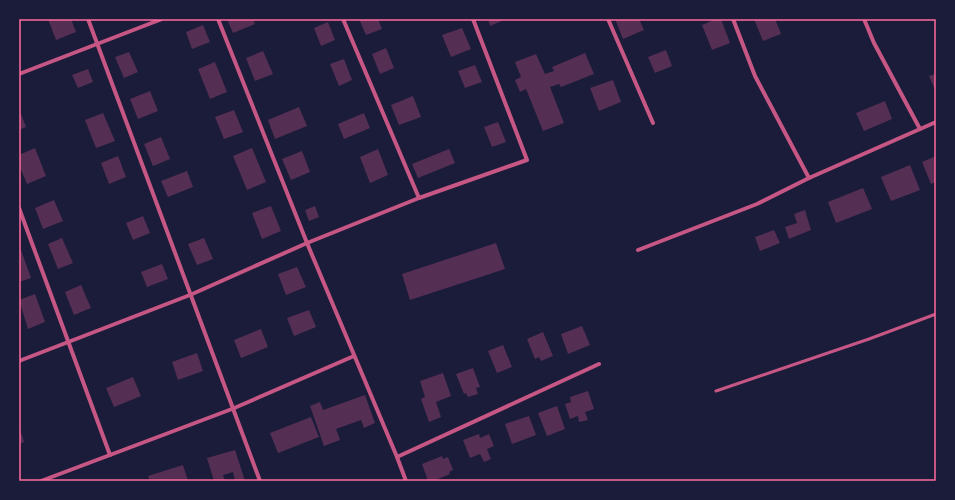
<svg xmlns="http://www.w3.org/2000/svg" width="955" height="500" font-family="'Alegreya Sans',sans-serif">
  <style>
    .building { fill: #542f53 }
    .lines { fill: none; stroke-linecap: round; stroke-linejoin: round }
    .service { stroke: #c65784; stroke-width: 3 }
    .minor { stroke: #c65784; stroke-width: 4 }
    .neatline { fill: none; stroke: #ff6b9d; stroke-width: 1.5 }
  </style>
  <rect width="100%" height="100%" fill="#1b1b3a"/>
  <g class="building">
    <polygon points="48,19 71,19 76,32 56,40"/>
    <polygon points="227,19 253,19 255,24 233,33"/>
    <polygon points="359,19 378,19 382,29 366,35"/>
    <polygon points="488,19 506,19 490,26"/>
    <polygon points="615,19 639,19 644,30 623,39"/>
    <polygon points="716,19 721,19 730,43 712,50 702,25"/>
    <polygon points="754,19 775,19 781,34 763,41"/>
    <polygon points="328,22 335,40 321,46 314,28"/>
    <polygon points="203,25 210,42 192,49 186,32"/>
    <polygon points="462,28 471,49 451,57 442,35"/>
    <polygon points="386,48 394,68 380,74 372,54"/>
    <polygon points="666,50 672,66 655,73 648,57"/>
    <polygon points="263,51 273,74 255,81 246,58"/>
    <polygon points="129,52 138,72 124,78 115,57"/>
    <polygon points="585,53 594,74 561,87 559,84 550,87 564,123 543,131 526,89 520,92 515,80 521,77 515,62 536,54 545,74 554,71 552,67"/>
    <polygon points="344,59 352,80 339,86 330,64"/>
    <polygon points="215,62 227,92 210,99 198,69"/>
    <polygon points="475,65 482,82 465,88 458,71"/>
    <polygon points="88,69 93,82 78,88 72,75"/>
    <polygon points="936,74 936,92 929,76"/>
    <polygon points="613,80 621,102 599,111 590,88"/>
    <polygon points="150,91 158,111 138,119 130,99"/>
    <polygon points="413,96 421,117 399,125 391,105"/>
    <polygon points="885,101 892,119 864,131 856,113"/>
    <polygon points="299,107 307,126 275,139 268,120"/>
    <polygon points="19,109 26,127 19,130"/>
    <polygon points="234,110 243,132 224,139 215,117"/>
    <polygon points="103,113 115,141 96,148 85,120"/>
    <polygon points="364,113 370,128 344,139 338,124"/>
    <polygon points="498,122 506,142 492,147 484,127"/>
    <polygon points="161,137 170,159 153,166 144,144"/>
    <polygon points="35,148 46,176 27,184 19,165 19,155"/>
    <polygon points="252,148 266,182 247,190 233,156"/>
    <polygon points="378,149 388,175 370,183 360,157"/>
    <polygon points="449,149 455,163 418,178 412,164"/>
    <polygon points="302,151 310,172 291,180 282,159"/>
    <polygon points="118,156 126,177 109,184 101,163"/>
    <polygon points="936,156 936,182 931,184 922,162"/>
    <polygon points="910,165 920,190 891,201 881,177"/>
    <polygon points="187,171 193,187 168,197 161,181"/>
    <polygon points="863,188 872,209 836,223 828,202"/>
    <polygon points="54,200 63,221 43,229 35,208"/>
    <polygon points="271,206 281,231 262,239 252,213"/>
    <polygon points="315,206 319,217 309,221 305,210"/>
    <polygon points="805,210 811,230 789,239 785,227 797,223 794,214"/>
    <polygon points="143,216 150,233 133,240 126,223"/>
    <polygon points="774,230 780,243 760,251 755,237"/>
    <polygon points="62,238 73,263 58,269 48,244"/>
    <polygon points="204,238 213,259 197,265 188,244"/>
    <polygon points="496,243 505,269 410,300 402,274"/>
    <polygon points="21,250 31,278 19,282 19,251"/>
    <polygon points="162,264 168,279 147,287 141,272"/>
    <polygon points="297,267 306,287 286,295 278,274"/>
    <polygon points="81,285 91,308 74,315 65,292"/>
    <polygon points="35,294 45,322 28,329 19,300"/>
    <polygon points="309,310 316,327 294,336 287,318"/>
    <polygon points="582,326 590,345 568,354 561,334"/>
    <polygon points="261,329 268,347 241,358 234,340"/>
    <polygon points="543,332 553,356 541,361 539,357 535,359 527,339"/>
    <polygon points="503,345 512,367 497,373 488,351"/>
    <polygon points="197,353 203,371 178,380 172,362"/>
    <polygon points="473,368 480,387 476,388 478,394 468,397 466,393 464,394 456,374"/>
    <polygon points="443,373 451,396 436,402 441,417 429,422 421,399 425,397 420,381"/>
    <polygon points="133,377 141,396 114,407 106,388"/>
    <polygon points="588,391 594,409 585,412 588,420 579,422 578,416 570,419 565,404 571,402 570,397"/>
    <polygon points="365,395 375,423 364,428 361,420 336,429 340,440 324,446 310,406 320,402 323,410"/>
    <polygon points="557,406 565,429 547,436 538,413"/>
    <polygon points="529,416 536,435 512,444 505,424"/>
    <polygon points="311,417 319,437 278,453 270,433"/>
    <polygon points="19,426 24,442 19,444"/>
    <polygon points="479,434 480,438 489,434 494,446 487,449 491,459 484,462 480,454 470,458 463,440"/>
    <polygon points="235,450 245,481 235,481 233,472 223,475 225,481 214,481 207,458"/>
    <polygon points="442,456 443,459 448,457 453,470 449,472 450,474 433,481 428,481 422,464"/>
    <polygon points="183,465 188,481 150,481 148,476"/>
  </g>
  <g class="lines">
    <polyline class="service" points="716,391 869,339 936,314"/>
    <g class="minor">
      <polyline points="88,19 260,481"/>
      <polyline points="218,19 307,243 397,457"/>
      <polyline points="343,19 419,198"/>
      <polyline points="608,19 653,123"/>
      <polyline points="733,19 755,76 809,178"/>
      <polyline points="864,19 874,43 920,129"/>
      <polyline points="19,74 162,19"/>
      <polyline points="19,208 110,455"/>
      <polyline points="638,250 757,204 809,178 936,122"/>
      <polyline points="19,361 190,295 307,243 419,198 527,160 473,19"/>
      <polyline points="41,481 232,409 354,356"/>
      <polyline points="406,481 397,457 599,364"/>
    </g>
  </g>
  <rect width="955" height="500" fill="none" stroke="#1b1b3a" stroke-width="40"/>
  <rect x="20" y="20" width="915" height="460" class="neatline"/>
</svg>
